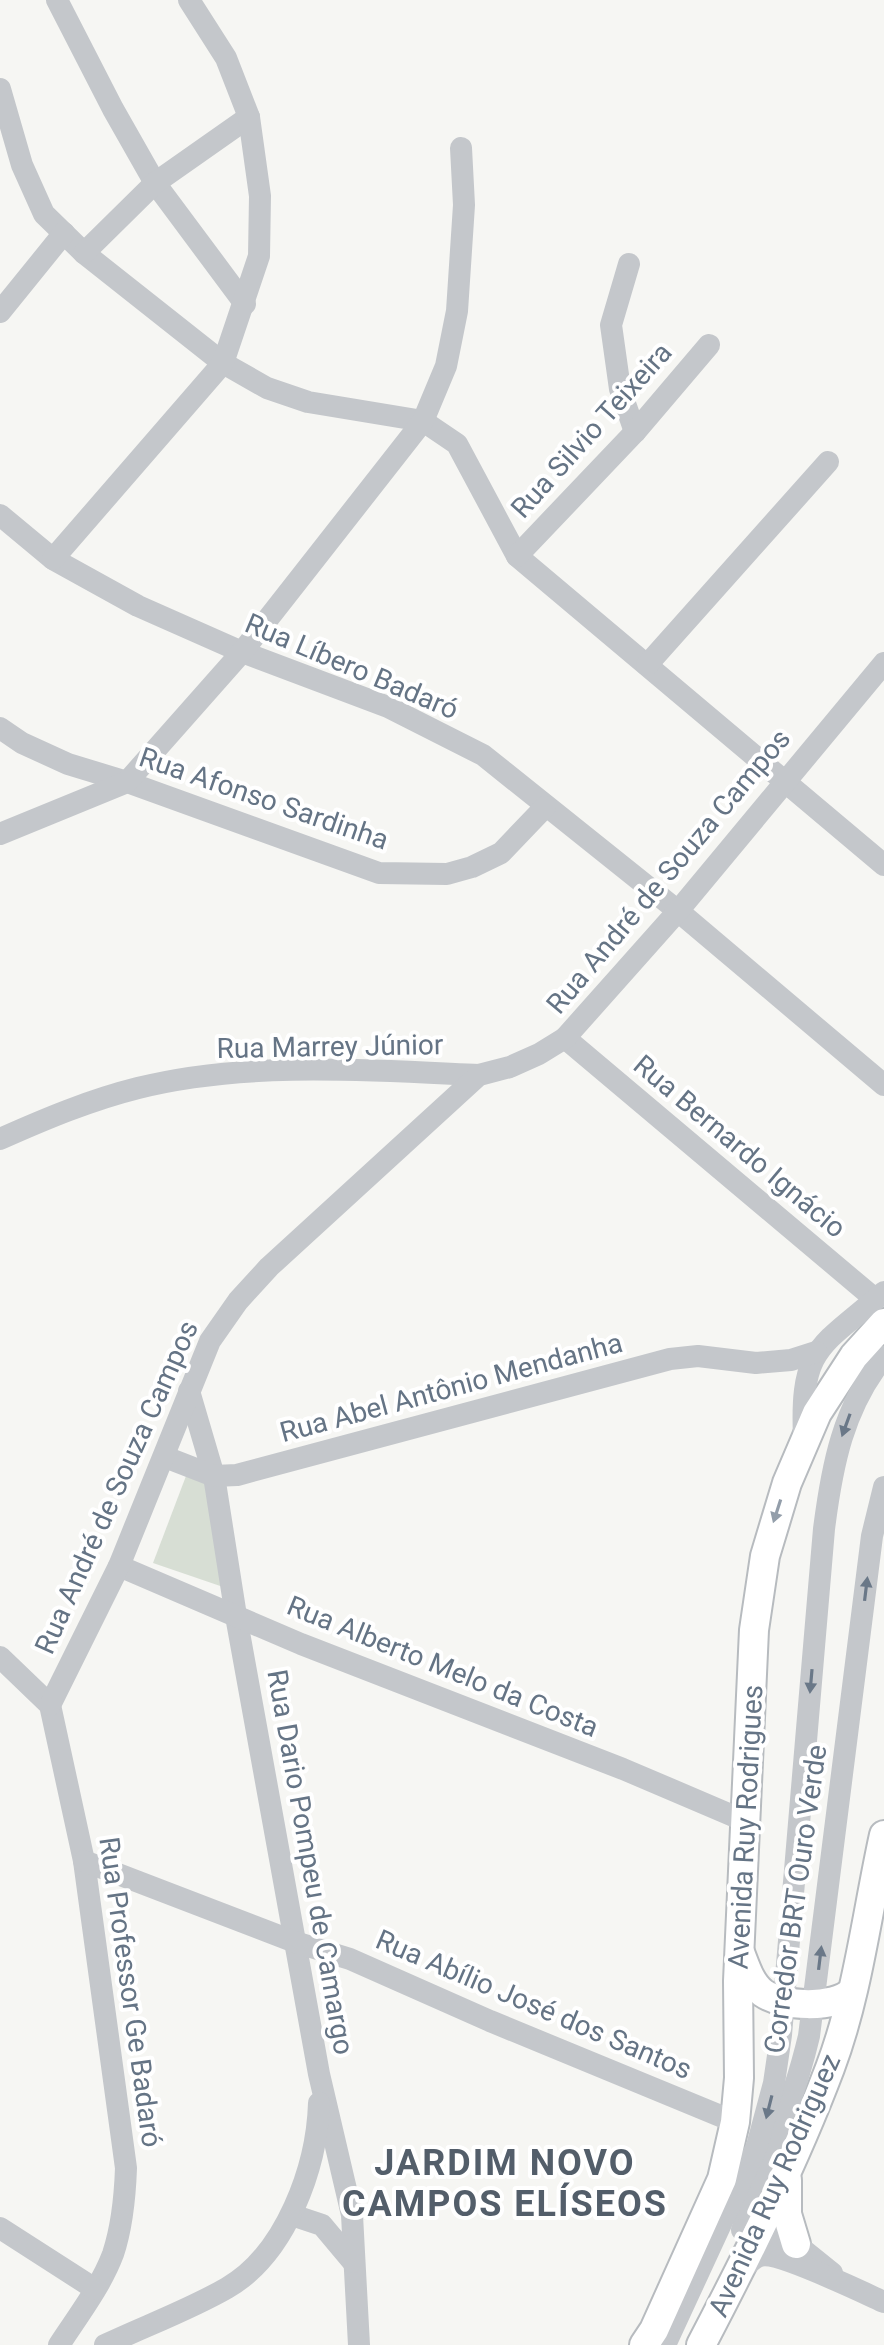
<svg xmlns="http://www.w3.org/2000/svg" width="884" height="2345" font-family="Roboto,sans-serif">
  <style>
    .green { fill: #d7ded4 }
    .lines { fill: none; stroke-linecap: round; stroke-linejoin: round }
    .major-casing { stroke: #b7bbbf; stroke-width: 32 }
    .minor { stroke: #c4c7cb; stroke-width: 22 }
    .major { stroke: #fff; stroke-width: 28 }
    .oneway { fill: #6a7888 }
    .oneway2 { fill: #939eaa }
    .labels { text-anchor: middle; stroke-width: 8; stroke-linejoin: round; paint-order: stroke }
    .street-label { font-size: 28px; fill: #657485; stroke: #fff }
    .district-label { font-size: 36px; font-weight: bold; letter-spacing: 2px; fill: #535e6a; stroke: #fff }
  </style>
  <rect width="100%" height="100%" fill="#f6f6f3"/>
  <polygon class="green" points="186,1476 211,1485 229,1589 153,1563"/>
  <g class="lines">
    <g class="major-casing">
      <g id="major">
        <path d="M741 1955C746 1968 751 1984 763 1993 783 2007 833 2009 852 1992"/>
        <polyline points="787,2180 787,2214 796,2244"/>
        <polyline points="644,2345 654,2330 722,2179 735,2122 739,2078 738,1981 754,1630 765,1556 787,1483 817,1413 854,1356 884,1323"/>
        <path d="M701 2345C748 2255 794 2163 830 2068 858 1994 867 1912 884 1835"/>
      </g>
    </g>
    <g class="minor">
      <polyline points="57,0 113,109 155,183 245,304"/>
      <polyline points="0,89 22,165 44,214 84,253 223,363 267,388 308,402 423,421 457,444 517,556 884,865"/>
      <polyline points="84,253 155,183 249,117"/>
      <polyline points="629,264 611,325 620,389 635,432"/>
      <polyline points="0,312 64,233"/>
      <polyline points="0,515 53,559 138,606 242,652 388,707 483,755 678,911 884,1085"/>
      <polyline points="517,556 635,432 709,345"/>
      <polyline points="53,559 223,363 259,256 260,196 249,117 226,58 189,0"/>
      <polyline points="647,665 828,462"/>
      <polyline points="0,728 22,743 68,764 127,782 379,873 447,874 472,867 501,853 545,807"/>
      <polyline points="0,834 127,782 242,652 423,421 446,366 457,311 464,205 461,148"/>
      <polyline points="565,1038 875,1299"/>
      <path d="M0 1139C45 1119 90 1100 138 1088 245 1061 369 1070 479 1075"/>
      <polyline points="189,1391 214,1476 236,1616 319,2074 352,2215 359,2345"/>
      <path d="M804 1437C800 1346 821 1347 884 1292"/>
      <polyline points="165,1457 214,1476 237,1475 670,1359 698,1356 756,1363 791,1360 816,1352"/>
      <polyline points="119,1566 301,1644 623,1769 745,1821"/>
      <path d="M0 1657 50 1705 84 1861 126 2168C125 2196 122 2227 113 2254 101 2286 78 2316 59 2345"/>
      <polyline points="50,1705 119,1566 210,1341 238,1301 269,1267 479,1075 510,1067 539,1054 565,1038 678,911 884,663"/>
      <polyline points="84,1861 295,1942 350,1959 490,2021 735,2122"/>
      <polyline points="292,2215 322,2225 353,2262"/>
      <path d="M741 2217C770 2158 794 2100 809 2036L872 1536 884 1487"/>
      <polyline points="0,2228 95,2289"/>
      <polyline points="742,2230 796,2244 832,2273"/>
      <path d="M740 2271C745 2267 753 2258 760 2256 777 2251 864 2293 884 2302"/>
      <path d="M105 2345C145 2326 189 2310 227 2288 286 2254 317 2167 319 2103"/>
      <path d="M665 2345 757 2146 774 2083 781 2035 824 1529C832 1466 843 1407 884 1357"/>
    </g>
    <use href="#major" class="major"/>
  </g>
  <defs><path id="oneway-solid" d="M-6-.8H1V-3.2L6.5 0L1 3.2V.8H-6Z" transform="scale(2)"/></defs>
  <g class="oneway">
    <use href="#oneway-solid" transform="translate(846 1425) rotate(110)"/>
    <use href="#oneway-solid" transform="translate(866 1589) rotate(-83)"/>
    <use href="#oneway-solid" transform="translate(811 1681) rotate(95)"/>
    <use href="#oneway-solid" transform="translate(820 1958) rotate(-83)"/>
    <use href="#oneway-solid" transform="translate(769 2107) rotate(104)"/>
  </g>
  <use class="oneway2" href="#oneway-solid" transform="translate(777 1511) rotate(108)"/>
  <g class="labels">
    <g class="street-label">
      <text transform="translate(591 430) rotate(-48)" y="10">Rua Silvio Teixeira</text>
      <text transform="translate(352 666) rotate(23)" y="10">Rua Líbero Badaró</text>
      <text transform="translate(264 798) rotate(19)" y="10">Rua Afonso Sardinha</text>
      <text transform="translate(668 871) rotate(-50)" y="10">Rua André de Souza Campos</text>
      <text transform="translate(330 1046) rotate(-1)" y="10">Rua Marrey Júnior</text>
      <text transform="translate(740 1146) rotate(40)" y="10">Rua Bernardo Ignácio</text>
      <text transform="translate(451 1387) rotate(-15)" y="10">Rua Abel Antônio Mendanha</text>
      <text transform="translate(116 1487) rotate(-66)" y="10">Rua André de Souza Campos</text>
      <text transform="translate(443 1666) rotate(22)" y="10">Rua Alberto Melo da Costa</text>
      <text transform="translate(745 1827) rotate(-87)" y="10">Avenida Ruy Rodrigues</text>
      <text transform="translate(311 1862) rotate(80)" y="10">Rua Dario Pompeu de Camargo</text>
      <text transform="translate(795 1899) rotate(-82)" y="10">Corredor BRT Ouro Verde</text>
      <text transform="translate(131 1992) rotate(82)" y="10">Rua Professor Ge Badaró</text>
      <text transform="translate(534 2004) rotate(23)" y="10">Rua Abílio José dos Santos</text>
      <text transform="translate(774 2185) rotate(-66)" y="10">Avenida Ruy Rodriguez</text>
    </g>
    <g class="district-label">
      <text x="505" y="2175">JARDIM NOVO<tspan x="505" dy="41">CAMPOS ELÍSEOS</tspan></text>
    </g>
  </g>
</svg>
